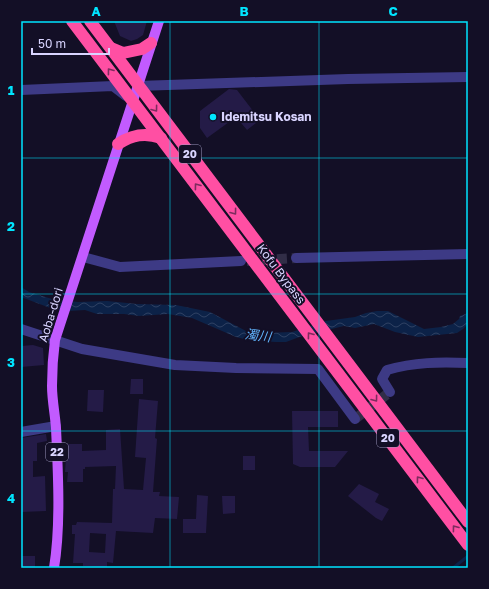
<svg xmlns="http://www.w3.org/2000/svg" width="489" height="589" font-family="'Golos Text','Noto Sans JP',sans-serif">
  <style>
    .water { fill: url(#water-waves) }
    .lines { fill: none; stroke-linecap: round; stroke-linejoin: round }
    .stream { stroke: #0c2248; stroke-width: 3 }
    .building { fill: #241b47; fill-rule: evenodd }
    .minor-tunnel { stroke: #312d47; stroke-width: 10; stroke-dasharray: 10 5; stroke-linecap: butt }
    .minor { stroke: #3d3a85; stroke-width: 10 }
    .major { stroke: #c25bff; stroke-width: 10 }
    .highway { stroke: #ff4fa3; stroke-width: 12 }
    .oneway { stroke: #7d2c5e }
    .grid { fill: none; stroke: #00e5ff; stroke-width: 1; stroke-opacity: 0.55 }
    .poi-dot { fill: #00e5ff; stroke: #130f26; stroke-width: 1.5 }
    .labels { text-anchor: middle; stroke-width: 4; stroke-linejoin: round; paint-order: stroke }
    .shield { fill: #130f26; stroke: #9e99be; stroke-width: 1 }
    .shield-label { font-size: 11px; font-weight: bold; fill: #d9d4ff }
    .poi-label { font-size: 12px; font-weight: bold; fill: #d9d4ff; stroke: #130f26; text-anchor: start }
    .street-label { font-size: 12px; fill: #d9d4ff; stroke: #130f26 }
    .water-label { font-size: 13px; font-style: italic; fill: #62b6ff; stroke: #130f26 }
    .neatline { fill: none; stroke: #00e5ff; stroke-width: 1.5 }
    .grid-label { font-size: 13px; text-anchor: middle; font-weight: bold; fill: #00e5ff }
  </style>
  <defs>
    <pattern id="water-waves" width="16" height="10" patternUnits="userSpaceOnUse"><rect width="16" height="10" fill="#0c2248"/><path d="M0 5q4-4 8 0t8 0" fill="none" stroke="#2f4163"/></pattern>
  </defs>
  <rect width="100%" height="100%" fill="#130f26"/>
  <polygon class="water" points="21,287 29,292 52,299 78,302 107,301 137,304 176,305 210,312 246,331 263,333 292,332 326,321 355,317 366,313 377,311 388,311 424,329 441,327 453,324 459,319 460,316 468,313 468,324 463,329 457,333 418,337 395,332 374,324 355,328 344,326 302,336 286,342 276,342 248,340 236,337 192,318 168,314 139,316 124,314 97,314 85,310 68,311 53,309 21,297"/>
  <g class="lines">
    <polyline class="stream" points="453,568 468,556"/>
  </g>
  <g class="building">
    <polygon points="114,21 147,21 143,35 137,39 131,41 120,36"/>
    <polygon points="229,89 237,90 260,120 247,130 236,117 207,138 200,128 200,111"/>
    <polygon points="33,345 43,348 44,365 21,367 21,346"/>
    <polygon points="131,379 143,379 143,394 130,394"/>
    <polygon points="88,390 104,390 103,412 87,411"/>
    <path d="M139 399 158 401 155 438 157 439 153 492H160L159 496 179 497 177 519 155 518 153 533 116 531 113 563 107 562V568L83 566V563H73L75 534H72V525H76L77 522 112 523 113 489H115L116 466 85 467V469H83V482H67L68 472H65L67 444H82V451L106 450V430L120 429 124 489 143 490 146 458 135 457ZM90 533 106 534 105 553 89 552Z"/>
    <polygon points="292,411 338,411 338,427 308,427 309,451 348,451 335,467 300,467 293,464"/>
    <polygon points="46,434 47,441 37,443 37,461 33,461 33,477 45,476 46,511 21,512 21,438"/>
    <rect x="243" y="456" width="12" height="14"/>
    <polygon points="359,484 379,494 375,502 389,509 382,521 376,518 348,496"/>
    <polygon points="197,495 208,496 206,533 183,533 183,519 196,519"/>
    <polygon points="222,496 235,496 235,513 223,514"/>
    <rect x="21" y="556" width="14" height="12"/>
  </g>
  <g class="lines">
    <g class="minor-tunnel">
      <polyline points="247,261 296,258"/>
      <polyline points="355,419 390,392"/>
    </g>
    <g class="minor">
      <polyline points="138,86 348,79 468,77"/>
      <polyline points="21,90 113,86 126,96"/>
      <polyline points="83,257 120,267 241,261"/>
      <polyline points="296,258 468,254"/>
      <polyline points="21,329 82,349 175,365 236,368 318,369 355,419"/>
      <path d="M390 392 382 379 387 370C415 362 439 362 468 363"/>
      <polyline points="21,432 56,426"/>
    </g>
    <path class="major" d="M54 568C61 525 58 472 56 428 55 414 52 400 52 386 52 370 53 355 55 340L159 21"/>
    <g class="highway">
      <polyline points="72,21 468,545"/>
      <polyline points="90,21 468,522"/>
      <polyline points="111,48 123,53 142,49 151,43"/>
      <path d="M118 144C132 135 145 132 161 138"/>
    </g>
  </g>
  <defs><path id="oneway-chevron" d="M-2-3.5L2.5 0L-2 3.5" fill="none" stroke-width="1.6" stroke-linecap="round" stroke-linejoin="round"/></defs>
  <g class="oneway">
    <use href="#oneway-chevron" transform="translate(110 71) rotate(-127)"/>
    <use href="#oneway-chevron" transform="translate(155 109) rotate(53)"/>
    <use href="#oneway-chevron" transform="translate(197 186) rotate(-127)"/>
    <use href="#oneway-chevron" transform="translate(234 212) rotate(53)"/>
    <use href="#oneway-chevron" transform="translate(310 335) rotate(-127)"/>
    <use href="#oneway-chevron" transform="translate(375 399) rotate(53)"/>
    <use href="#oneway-chevron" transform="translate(419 479) rotate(-127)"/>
    <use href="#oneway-chevron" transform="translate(455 528) rotate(-127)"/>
  </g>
  <path class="grid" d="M170 21V568M319 21V568M21 158H468M21 294H468M21 431H468"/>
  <circle class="poi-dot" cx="213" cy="117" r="4"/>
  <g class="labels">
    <g class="shield">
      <rect x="179" y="145" width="22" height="18" rx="3"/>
      <rect x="377" y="429" width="22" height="18" rx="3"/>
      <rect x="46" y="443" width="22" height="18" rx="3"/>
    </g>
    <g class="shield-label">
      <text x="190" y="158">20</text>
      <text x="388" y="442">20</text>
      <text x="57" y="456">22</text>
    </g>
    <g class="poi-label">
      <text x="221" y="121">Idemitsu Kosan</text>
    </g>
    <g class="street-label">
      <text transform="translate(281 274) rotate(53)" y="4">Kofu Bypass</text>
      <text transform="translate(51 315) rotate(-73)" y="4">Aoba-dori</text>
    </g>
    <g class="water-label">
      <text transform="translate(258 335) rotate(7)" y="5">濁川</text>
    </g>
  </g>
  <rect width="489" height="589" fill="none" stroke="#130f26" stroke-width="44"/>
  <path d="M32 48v6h77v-6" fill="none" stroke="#d9d4ff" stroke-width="2"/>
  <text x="38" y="48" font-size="12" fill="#d9d4ff" stroke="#130f26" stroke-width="3" paint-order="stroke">50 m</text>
  <rect x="22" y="22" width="445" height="545" class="neatline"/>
  <g class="grid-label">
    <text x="96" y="16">A</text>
    <text x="244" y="16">B</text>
    <text x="393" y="16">C</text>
    <text x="11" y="95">1</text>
    <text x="11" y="231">2</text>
    <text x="11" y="367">3</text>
    <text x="11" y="503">4</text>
  </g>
</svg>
